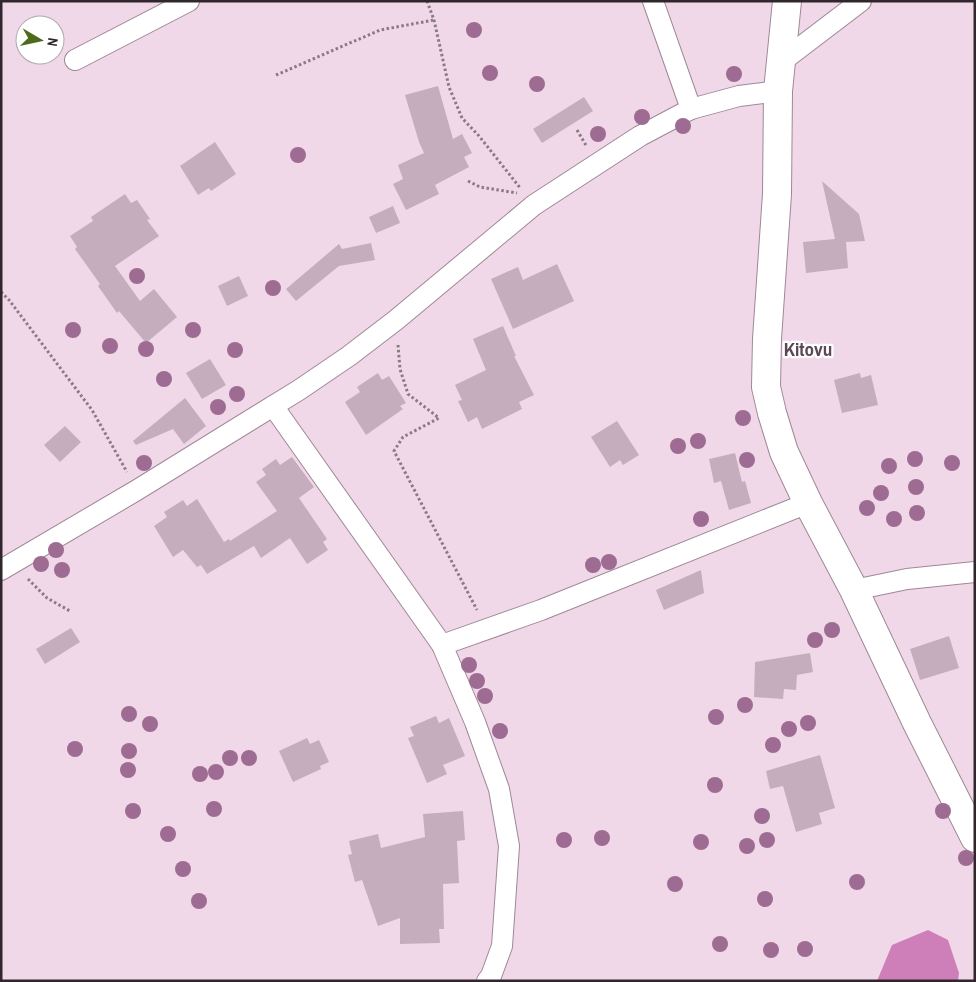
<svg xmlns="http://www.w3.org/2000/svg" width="976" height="982" font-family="'Archivo Narrow',sans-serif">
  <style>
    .forest { fill: #ce7eb8 }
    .building { fill: #c5adbd }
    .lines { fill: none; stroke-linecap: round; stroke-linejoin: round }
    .street-casing { stroke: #9e8897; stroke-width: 22 }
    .secondary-casing { stroke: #9e8897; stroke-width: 30 }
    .path { stroke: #8a7a85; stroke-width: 3; stroke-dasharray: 2.5 2.5; stroke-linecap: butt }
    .street { stroke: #fff; stroke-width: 20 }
    .secondary { stroke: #fff; stroke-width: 28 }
    .tree { fill: #9e6b92 }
    .labels { text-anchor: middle; stroke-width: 4.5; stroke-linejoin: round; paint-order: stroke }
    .quarter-label { font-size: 19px; font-weight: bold; fill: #5b4755; stroke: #fff }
  </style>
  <rect width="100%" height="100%" fill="#f1d8e9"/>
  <polygon class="forest" points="928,930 948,940 959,973 958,981 877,981 892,945"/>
  <g class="building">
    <polygon points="438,86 453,139 462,134 472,153 464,157 469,167 435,185 439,194 406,210 393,184 403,179 398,165 424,153 419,142 405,95"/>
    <polygon points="584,97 593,111 542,143 533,129"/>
    <polygon points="215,142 236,174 211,191 209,188 198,195 180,166"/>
    <polygon points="822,181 859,214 865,241 846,242 848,268 806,273 803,242 835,239"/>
    <polygon points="125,194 131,203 137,200 150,219 147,220 159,236 115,266 140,301 154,289 177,317 146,343 119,311 117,313 98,286 100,284 75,249 77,247 70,236 93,221 91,217"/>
    <polygon points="393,206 400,223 376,233 369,217"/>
    <polygon points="371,243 375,260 339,266 296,301 286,289 339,244 342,249"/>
    <polygon points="557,264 574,301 513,329 491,279 518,267 523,280"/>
    <polygon points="239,276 248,296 227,306 218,286"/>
    <polygon points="503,326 516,356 514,356 534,395 519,402 522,409 482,429 477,417 468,422 458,401 462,400 455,385 486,370 473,339"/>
    <polygon points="210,359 226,385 202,399 186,373"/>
    <polygon points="378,373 382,380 389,376 406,403 400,406 403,409 366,435 345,402 360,392 357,387"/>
    <polygon points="860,373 861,378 871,375 878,405 842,413 834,380"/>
    <polygon points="185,398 206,426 184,444 173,429 136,445 133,441"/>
    <polygon points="617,421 639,455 623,465 620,460 610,467 591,437"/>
    <polygon points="65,426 81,442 60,462 44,445"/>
    <polygon points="735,453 742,482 745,481 751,503 729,510 721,481 714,483 709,459"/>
    <polygon points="292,457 314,487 299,498 327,539 323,542 328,550 307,564 290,538 261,558 254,546 207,574 201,565 197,567 183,550 173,557 154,526 167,517 164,512 183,500 187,506 197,499 224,542 229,539 230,541 277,511 256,482 266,475 262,469 276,459 280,465"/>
    <polygon points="701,570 704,593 664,610 656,590"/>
    <polygon points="71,628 80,642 45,664 36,649"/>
    <polygon points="949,636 959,668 920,680 910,649"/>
    <polygon points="810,653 813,672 797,675 796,690 784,689 783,699 754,697 755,662"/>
    <polygon points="436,716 439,723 449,718 465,756 443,765 447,774 427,783 408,738 414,736 410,727"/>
    <polygon points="307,738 310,744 319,740 329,762 320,766 321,769 293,782 279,751"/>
    <polygon points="820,755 835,808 819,813 822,824 796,832 783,786 770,789 766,771"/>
    <polygon points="463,811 465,840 457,841 459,883 443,884 444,929 439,929 440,943 400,944 400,918 378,926 362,880 355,882 348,855 352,854 349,841 378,834 381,848 425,837 423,814"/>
  </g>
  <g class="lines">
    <g class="street-casing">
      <g id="street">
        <polyline points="653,1 691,109"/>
        <polyline points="75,60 189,1"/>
        <polyline points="781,62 861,1"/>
        <polyline points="273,406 442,645 475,722 499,789 509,846 502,946 491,976 487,981"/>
        <polyline points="1,570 137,490 299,390 349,356 396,320 534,205 640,136 691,109 739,96 778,91"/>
        <polyline points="854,590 907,579 975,572"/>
        <polyline points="442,645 541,610 808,503"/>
      </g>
    </g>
    <g class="secondary-casing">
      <polyline id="secondary" points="787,1 778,91 777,194 767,339 766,387 772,413 784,452 808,503 854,590 917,723 975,838"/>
    </g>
    <g class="path">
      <polyline points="427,1 434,20 449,87 462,118 479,136 521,189"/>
      <polyline points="276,75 380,30 434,20"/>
      <polyline points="577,130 587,147"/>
      <polyline points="468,181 480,187 517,193"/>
      <polyline points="1,292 9,300 92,410 127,472"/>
      <polyline points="398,345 400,369 408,394 439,418 403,437 394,451 477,610"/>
      <polyline points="28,579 47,598 70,611"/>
    </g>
    <use href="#street" class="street"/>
    <use href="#secondary" class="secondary"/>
  </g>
  <g class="tree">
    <circle cx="474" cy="30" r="8"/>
    <circle cx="490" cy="73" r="8"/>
    <circle cx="734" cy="74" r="8"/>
    <circle cx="537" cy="84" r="8"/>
    <circle cx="642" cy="117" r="8"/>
    <circle cx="683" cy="126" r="8"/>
    <circle cx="598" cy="134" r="8"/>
    <circle cx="298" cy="155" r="8"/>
    <circle cx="137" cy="276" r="8"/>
    <circle cx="273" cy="288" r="8"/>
    <circle cx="73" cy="330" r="8"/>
    <circle cx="193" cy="330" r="8"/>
    <circle cx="110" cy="346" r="8"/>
    <circle cx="146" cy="349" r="8"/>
    <circle cx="235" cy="350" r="8"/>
    <circle cx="164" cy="379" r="8"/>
    <circle cx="237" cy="394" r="8"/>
    <circle cx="218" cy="407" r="8"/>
    <circle cx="743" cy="418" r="8"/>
    <circle cx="698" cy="441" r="8"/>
    <circle cx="678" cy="446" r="8"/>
    <circle cx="915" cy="459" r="8"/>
    <circle cx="747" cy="460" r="8"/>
    <circle cx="144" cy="463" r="8"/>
    <circle cx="952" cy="463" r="8"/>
    <circle cx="889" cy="466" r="8"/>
    <circle cx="916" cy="487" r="8"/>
    <circle cx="881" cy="493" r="8"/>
    <circle cx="867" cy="508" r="8"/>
    <circle cx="917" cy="513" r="8"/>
    <circle cx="701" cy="519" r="8"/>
    <circle cx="894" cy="519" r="8"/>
    <circle cx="56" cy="550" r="8"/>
    <circle cx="609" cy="562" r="8"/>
    <circle cx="41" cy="564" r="8"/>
    <circle cx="593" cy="565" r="8"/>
    <circle cx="62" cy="570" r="8"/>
    <circle cx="832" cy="630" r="8"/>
    <circle cx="815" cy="640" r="8"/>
    <circle cx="469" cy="665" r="8"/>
    <circle cx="477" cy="681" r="8"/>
    <circle cx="485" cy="696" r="8"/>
    <circle cx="745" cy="705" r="8"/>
    <circle cx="129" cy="714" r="8"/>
    <circle cx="716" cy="717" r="8"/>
    <circle cx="808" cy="723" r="8"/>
    <circle cx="150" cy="724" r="8"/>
    <circle cx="789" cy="729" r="8"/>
    <circle cx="500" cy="731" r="8"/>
    <circle cx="773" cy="745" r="8"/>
    <circle cx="75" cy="749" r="8"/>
    <circle cx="129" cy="751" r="8"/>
    <circle cx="230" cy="758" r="8"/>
    <circle cx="249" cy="758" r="8"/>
    <circle cx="128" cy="770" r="8"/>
    <circle cx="216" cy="772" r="8"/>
    <circle cx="200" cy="774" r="8"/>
    <circle cx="715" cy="785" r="8"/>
    <circle cx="214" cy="809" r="8"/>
    <circle cx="133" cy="811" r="8"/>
    <circle cx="943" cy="811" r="8"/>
    <circle cx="762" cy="816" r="8"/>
    <circle cx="168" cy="834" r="8"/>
    <circle cx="602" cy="838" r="8"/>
    <circle cx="564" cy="840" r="8"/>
    <circle cx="767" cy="840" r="8"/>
    <circle cx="701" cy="842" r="8"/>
    <circle cx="747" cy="846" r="8"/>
    <circle cx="966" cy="858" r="8"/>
    <circle cx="183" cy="869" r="8"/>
    <circle cx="857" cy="882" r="8"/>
    <circle cx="675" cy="884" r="8"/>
    <circle cx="765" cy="899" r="8"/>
    <circle cx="199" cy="901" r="8"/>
    <circle cx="720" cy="944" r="8"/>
    <circle cx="805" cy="949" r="8"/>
    <circle cx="771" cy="950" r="8"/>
  </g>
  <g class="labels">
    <g class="quarter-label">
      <text x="808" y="356">Kitovu</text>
    </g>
  </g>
  <rect width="976" height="982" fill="none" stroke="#30272d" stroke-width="5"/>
  <g transform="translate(40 40) rotate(99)"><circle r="24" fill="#ffffff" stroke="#aca9ab"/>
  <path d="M0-4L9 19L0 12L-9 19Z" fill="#4d6a1d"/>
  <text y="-8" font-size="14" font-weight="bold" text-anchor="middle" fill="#30272d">N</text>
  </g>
</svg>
